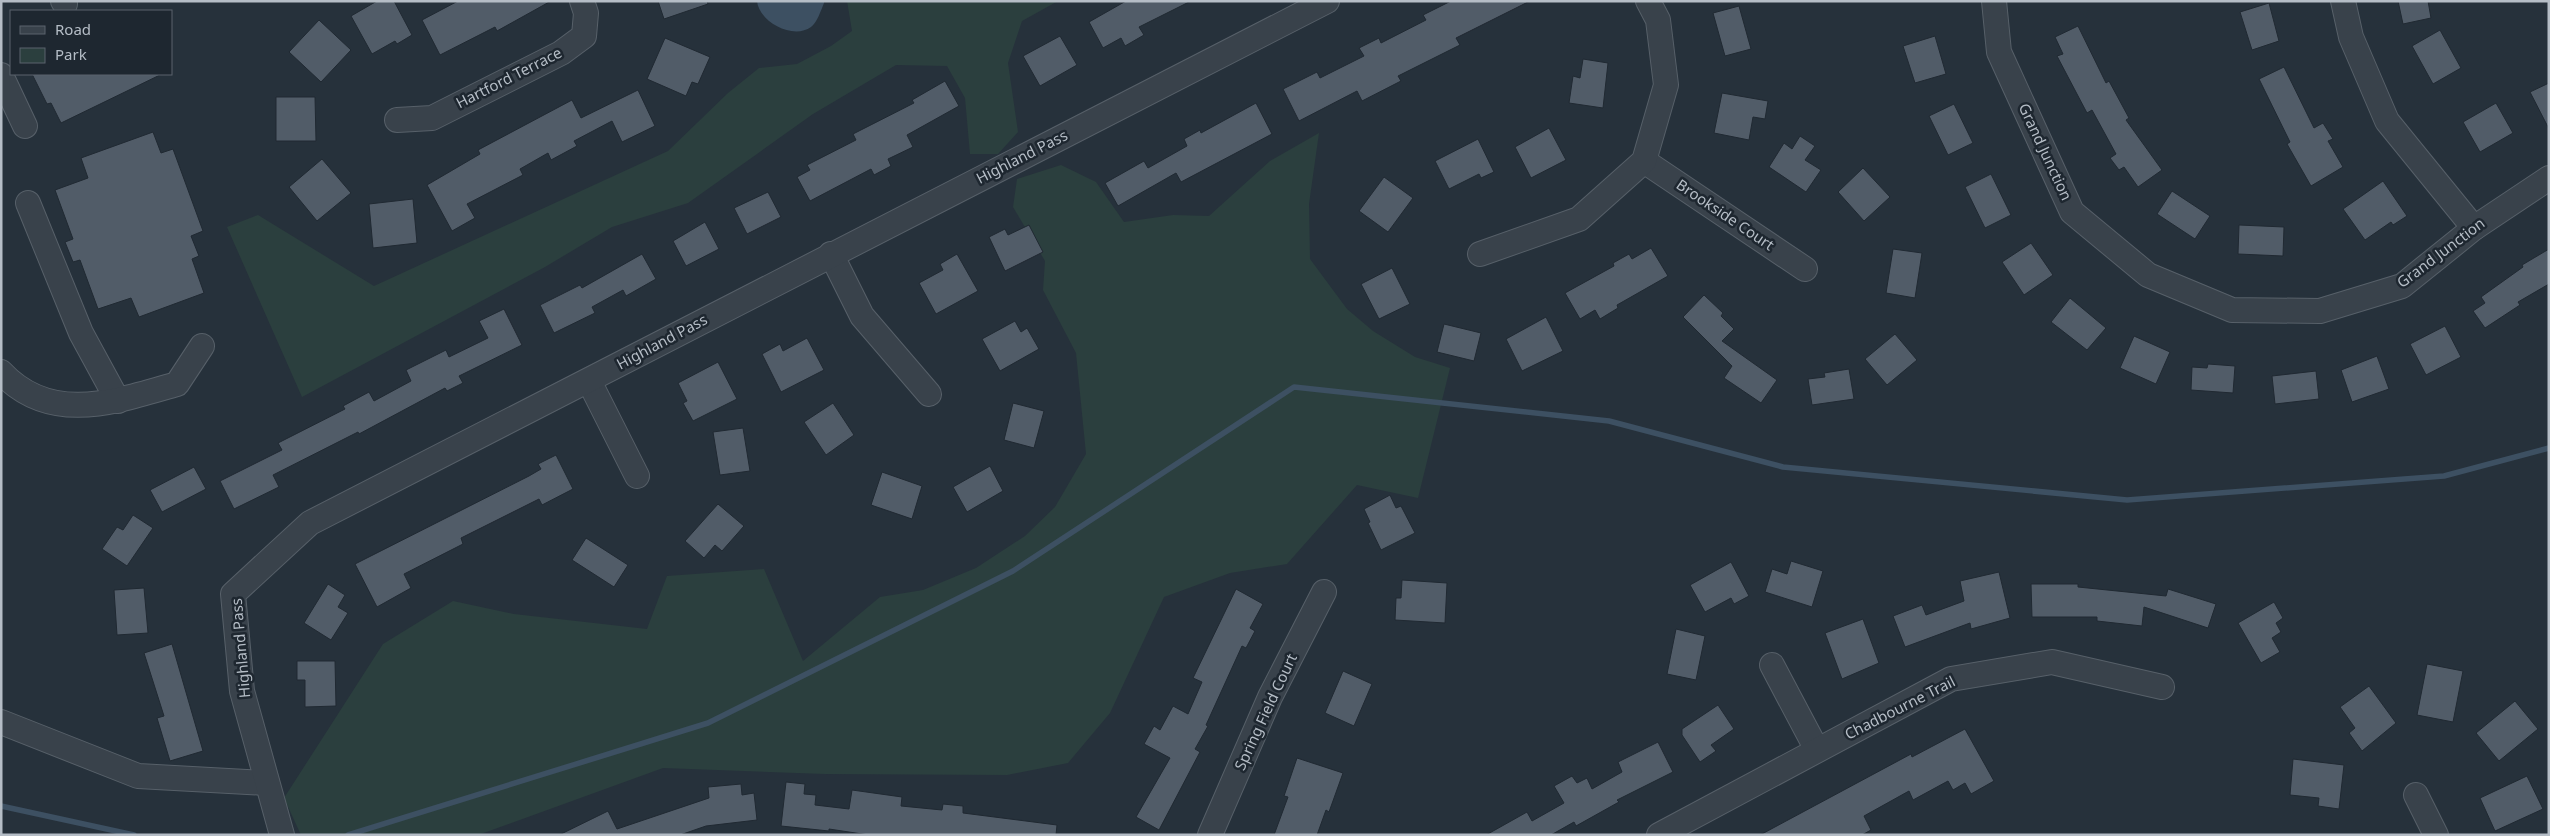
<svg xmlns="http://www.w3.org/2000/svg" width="2550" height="836" font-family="'Noto Sans',sans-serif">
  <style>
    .green { fill: #2b3f3e }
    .water { fill: #3d5062 }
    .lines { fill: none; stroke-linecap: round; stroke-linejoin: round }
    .stream { stroke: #3d5062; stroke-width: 5.5 }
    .building { fill: #515c68; stroke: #202932 }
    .minor-casing { stroke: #576069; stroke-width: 26 }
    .minor { stroke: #39424b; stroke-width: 24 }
    .labels { text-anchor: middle; stroke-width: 5; stroke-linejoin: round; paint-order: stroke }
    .street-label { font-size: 15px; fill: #b5bdc6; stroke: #1e2730 }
  </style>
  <rect width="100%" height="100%" fill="#26313b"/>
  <g class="green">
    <polygon points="847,1 1058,1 1022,21 1008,63 1018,132 998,154 970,154 965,98 947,66 896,65 813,114 688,203 612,227 545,267 302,397 227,227 258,215 374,286 668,151 728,93 759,68 797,64 831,46 852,31"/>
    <polygon points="1319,133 1309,204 1310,259 1347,309 1373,331 1415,357 1450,368 1418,498 1357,485 1287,564 1230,573 1164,597 1110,713 1068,763 1007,775 825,774 663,768 478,835 301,835 284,798 383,644 453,601 514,614 647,629 667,576 764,569 803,661 880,597 923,590 976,568 1025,536 1055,507 1086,454 1076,353 1043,290 1045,261 1013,207 1017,179 1061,165 1096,182 1124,222 1173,215 1209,216 1270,161"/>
  </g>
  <path class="water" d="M757 1H824V3C821 10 817 23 811 27 793 40 759 22 757 1Z"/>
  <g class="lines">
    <g class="stream">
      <polyline points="1,806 134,835"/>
      <polyline points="348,835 708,723 1013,571 1294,387 1609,421 1783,467 2127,500 2444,476 2549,448"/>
    </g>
  </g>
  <g class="building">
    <polygon points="377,1 394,1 412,35 397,44 395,41 372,54 351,16"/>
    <polygon points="458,1 551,1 497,31 495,27 440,55 422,20"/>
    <polygon points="658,1 707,1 708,4 664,19"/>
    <polygon points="1126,1 1191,1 1139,27 1144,35 1125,46 1121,38 1103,48 1089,22"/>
    <polygon points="1451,1 1530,1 1456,38 1460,45 1398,76 1401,81 1362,101 1357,91 1299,121 1283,89 1317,72 1320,78 1364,56 1359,48 1379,38 1381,43 1426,20 1423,15"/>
    <polygon points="2398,1 2428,1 2431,18 2403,24"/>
    <polygon points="2269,3 2279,41 2252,50 2240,12"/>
    <polygon points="1739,6 1751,49 1725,56 1713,13"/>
    <polygon points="319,20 351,50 321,82 289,52"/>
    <polygon points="2078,26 2106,83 2109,81 2129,118 2126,120 2162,170 2138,187 2124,167 2119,170 2110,158 2116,154 2092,110 2087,113 2057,56 2063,54 2055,37"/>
    <polygon points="2440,30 2461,68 2433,84 2412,46"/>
    <polygon points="1060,36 1077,65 1040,86 1023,56"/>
    <polygon points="1935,36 1946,74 1915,83 1903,46"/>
    <polygon points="665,38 710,57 698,84 692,82 686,96 647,79"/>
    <polygon points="1583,59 1608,63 1603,108 1569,103 1573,76 1580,78"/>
    <polygon points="2284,67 2314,128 2323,123 2333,139 2328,141 2343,167 2311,186 2287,144 2290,142 2259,79"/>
    <polygon points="32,74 162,74 61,123 51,103 47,104"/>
    <polygon points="945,81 959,106 907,135 913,147 888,159 891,166 874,175 871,169 810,201 797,177 810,170 807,165 856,140 853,134 914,103 912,100"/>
    <polygon points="2549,83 2549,129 2530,92"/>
    <polygon points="638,90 655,126 622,142 612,121 574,141 577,146 551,160 548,153 520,169 523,175 467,204 475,218 452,231 427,185 480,154 478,150 572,100 581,118"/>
    <polygon points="1722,93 1768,101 1765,119 1753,117 1749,140 1714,133"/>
    <polygon points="276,97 315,97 316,141 276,141"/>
    <polygon points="1256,103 1272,134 1181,182 1176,173 1118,206 1105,183 1144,161 1148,168 1187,146 1184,139 1200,130 1201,133"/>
    <polygon points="2496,103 2513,133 2480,152 2463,122"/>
    <polygon points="1954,104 1973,143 1948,155 1929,116"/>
    <polygon points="1549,128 1566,160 1531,178 1515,147"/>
    <polygon points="153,132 161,153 173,149 203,231 191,236 199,256 192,259 204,293 139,317 131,298 98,309 80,260 73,262 65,242 73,239 55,190 88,178 81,158"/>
    <polygon points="1800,136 1815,146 1805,160 1821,170 1806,192 1769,167 1784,143 1792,149"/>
    <polygon points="1478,139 1494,172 1481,178 1479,174 1449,189 1435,161"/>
    <polygon points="322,159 351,193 317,221 289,187"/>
    <polygon points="1863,168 1890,197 1864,221 1838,192"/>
    <polygon points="1991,174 2011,215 1985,228 1965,187"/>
    <polygon points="1384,177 1413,198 1388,232 1359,211"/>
    <polygon points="2383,181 2407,216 2393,225 2391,222 2365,240 2343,209"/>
    <polygon points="2172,191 2210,216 2195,239 2157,214"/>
    <polygon points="768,192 781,217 747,234 734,208"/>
    <polygon points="413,199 417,243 373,248 369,204"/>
    <polygon points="705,222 719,249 686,266 673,241"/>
    <polygon points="1029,225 1043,252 1005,271 989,237 1005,229 1008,235"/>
    <polygon points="2239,225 2284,227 2283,256 2238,254"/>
    <polygon points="2031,243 2053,275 2024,295 2002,262"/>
    <polygon points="1651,248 1668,276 1617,305 1618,308 1600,319 1595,310 1580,319 1565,293 1614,266 1613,263 1629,254 1632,259"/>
    <polygon points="1893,249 1922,253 1915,298 1886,293"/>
    <polygon points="2549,249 2549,284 2518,302 2520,305 2485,328 2473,311 2485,303 2481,297 2523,267 2522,265"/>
    <polygon points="642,254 656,279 626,296 623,290 592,307 595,313 554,333 540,305 580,285 582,288"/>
    <polygon points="957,254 978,291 936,314 919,283 943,270 940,264"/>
    <polygon points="1392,268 1410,304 1379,319 1361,284"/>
    <polygon points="1704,295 1723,313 1721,316 1734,329 1722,341 1777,380 1761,403 1724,378 1732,366 1683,317"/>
    <polygon points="2070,298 2106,328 2087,350 2051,322"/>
    <polygon points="504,309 522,345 459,376 463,383 447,391 445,388 359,434 358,432 273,475 279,487 234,509 220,481 282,450 278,443 345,409 343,406 369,392 374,401 411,381 406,370 446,350 449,357 488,338 479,321"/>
    <polygon points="1546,317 1563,351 1522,371 1506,339"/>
    <polygon points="1015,321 1021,332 1027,328 1039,349 1000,371 982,339"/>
    <polygon points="1444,324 1481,333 1474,361 1437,352"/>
    <polygon points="2445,326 2461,357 2426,375 2410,344"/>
    <polygon points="1895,334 1917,360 1887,385 1865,359"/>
    <polygon points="2134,336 2170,352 2156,384 2120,368"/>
    <polygon points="807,338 824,370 781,392 762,354 780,344 783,351"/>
    <polygon points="2377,356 2389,389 2352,402 2341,370"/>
    <polygon points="718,362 737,399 693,421 683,403 687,401 678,383"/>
    <polygon points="2208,364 2235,366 2233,393 2191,390 2192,367 2207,368"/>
    <polygon points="1849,369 1854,399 1812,405 1808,379 1825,377 1824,373"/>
    <polygon points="2316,371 2319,399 2275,404 2272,376"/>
    <polygon points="833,403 854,435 826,455 804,422"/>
    <polygon points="1013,403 1044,411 1034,448 1004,440"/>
    <polygon points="743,428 750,471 720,475 713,432"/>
    <polygon points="556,455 573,489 542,505 539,499 461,538 463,544 404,574 411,588 377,607 355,564 529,476 541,469 538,464"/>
    <polygon points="990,466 1003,491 967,512 953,487"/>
    <polygon points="194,467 206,489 162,512 150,490"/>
    <polygon points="882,472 922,486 912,519 871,505"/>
    <polygon points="1390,495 1396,508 1401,506 1415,533 1381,550 1368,523 1370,522 1364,509"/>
    <polygon points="718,504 744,526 722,551 715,545 704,558 685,541"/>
    <polygon points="133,515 153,528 127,566 102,549 117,527 123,530"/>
    <polygon points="586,538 628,565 614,587 572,560"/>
    <polygon points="1791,561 1823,571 1812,607 1765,592 1772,569 1787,574"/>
    <polygon points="1731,562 1749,596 1734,604 1731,598 1705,612 1690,585"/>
    <polygon points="1999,572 2010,618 1971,629 1970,623 1905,647 1893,616 1922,605 1926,615 1964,601 1960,581"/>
    <polygon points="1402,580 1447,583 1445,623 1395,620 1396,598 1401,598"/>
    <polygon points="328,584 345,595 338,607 348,613 331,640 304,623"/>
    <polygon points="2031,584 2078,584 2078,587 2166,596 2168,589 2216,604 2208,628 2144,607 2142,626 2097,621 2097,617 2032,617"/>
    <polygon points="144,588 148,633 117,635 114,590"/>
    <polygon points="1236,589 1263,604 1250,628 1255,631 1246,648 1242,646 1206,725 1208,726 1195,749 1200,752 1159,830 1136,817 1170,758 1144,744 1154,726 1160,730 1173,706 1188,714 1202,682 1193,678"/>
    <polygon points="2274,602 2283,618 2276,623 2281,632 2272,638 2280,652 2261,663 2238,623"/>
    <polygon points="1863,619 1879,663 1842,679 1825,633"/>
    <polygon points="1676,629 1705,636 1696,680 1667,674"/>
    <polygon points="172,644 203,751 170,761 157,718 164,716 144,653"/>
    <polygon points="297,661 335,661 336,706 305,707 305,680 297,680"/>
    <polygon points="2427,664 2463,671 2453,722 2417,715"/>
    <polygon points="1343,671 1372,684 1354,726 1325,713"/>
    <polygon points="2369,686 2396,723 2362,751 2349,733 2355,728 2340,707"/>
    <polygon points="2515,701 2538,729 2499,761 2476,733"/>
    <polygon points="1718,705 1734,729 1711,745 1716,751 1700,762 1682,735 1682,729"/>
    <polygon points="1965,729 1994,781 1971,794 1965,783 1953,790 1948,781 1913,800 1909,791 1864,816 1871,830 1862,835 1760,835 1911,754 1912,757"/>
    <polygon points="1658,742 1673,772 1617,800 1619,802 1576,826 1574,822 1551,835 1486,835 1527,812 1532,821 1564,803 1554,786 1572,776 1577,783 1587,778 1592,789 1622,772 1618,762"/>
    <polygon points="1297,758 1343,773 1329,812 1326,810 1317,835 1274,835 1288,797 1284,796"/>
    <polygon points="2293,759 2344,765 2339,809 2318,806 2319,798 2290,795"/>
    <polygon points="2527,776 2543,809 2495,831 2480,798"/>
    <polygon points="786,782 805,784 804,794 816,795 815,805 849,809 852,790 902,797 901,806 942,810 943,804 963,806 963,813 1057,825 1056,835 869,835 829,829 829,831 781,826"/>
    <polygon points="741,784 742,795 754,793 757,820 706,826 680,835 559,835 608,811 617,829 709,798 708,787"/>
  </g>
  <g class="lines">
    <g class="minor-casing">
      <g id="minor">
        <polyline points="63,1 65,4"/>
        <polyline points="1994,1 1999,52 2072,212 2148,275 2232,310 2320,311 2402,286 2474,228 2549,178"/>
        <polyline points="2343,1 2351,37 2387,121 2474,228"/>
        <polyline points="1,75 25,126"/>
        <polyline points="397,120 432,118 561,53 584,36 586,13 582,1"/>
        <polyline points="1644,161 1805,269"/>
        <polyline points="28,203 81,333 118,401"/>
        <polyline points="831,254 862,316 929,394"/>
        <polyline points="1480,254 1579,219 1644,161 1666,85 1658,20 1648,1"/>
        <path d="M1 372C51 426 117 401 177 384L202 346"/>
        <polyline points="589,381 637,476"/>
        <polyline points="1772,665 1817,750"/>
        <polyline points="1,722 138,776 267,783"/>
        <polyline points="2416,795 2436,835"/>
        <polyline points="282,835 242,691 233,594 310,523 1327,1"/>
        <polyline points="1210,835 1270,697 1324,592"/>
        <polyline points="1659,835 1951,679 2052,662 2162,687"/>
      </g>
    </g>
    <use href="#minor" class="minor"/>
  </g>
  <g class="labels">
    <g class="street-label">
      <text transform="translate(509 78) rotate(-27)" y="5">Hartford Terrace</text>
      <text transform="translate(2045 152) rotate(65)" y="5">Grand Junction</text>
      <text transform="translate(1022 157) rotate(-27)" y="5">Highland Pass</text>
      <text transform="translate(1725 215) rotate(34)" y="5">Brookside Court</text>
      <text transform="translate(2441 253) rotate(-37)" y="5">Grand Junction</text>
      <text transform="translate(662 342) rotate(-28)" y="5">Highland Pass</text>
      <text transform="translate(241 648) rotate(-95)" y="5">Highland Pass</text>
      <text transform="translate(1900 708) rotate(-27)" y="5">Chadbourne Trail</text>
      <text transform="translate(1266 712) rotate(-65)" y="5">Spring Field Court</text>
    </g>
  </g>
  <rect width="2550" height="836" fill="none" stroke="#b5bdc6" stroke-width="5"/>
  <rect x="10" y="10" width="162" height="65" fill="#1e2730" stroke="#5a636c"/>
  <rect x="20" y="26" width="25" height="8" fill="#39424b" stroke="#5a636c"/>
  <text x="55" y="35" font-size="15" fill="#b5bdc6">Road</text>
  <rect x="20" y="48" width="25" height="15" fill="#2b3f3e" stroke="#5a636c"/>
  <text x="55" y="60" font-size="15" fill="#b5bdc6">Park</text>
</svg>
